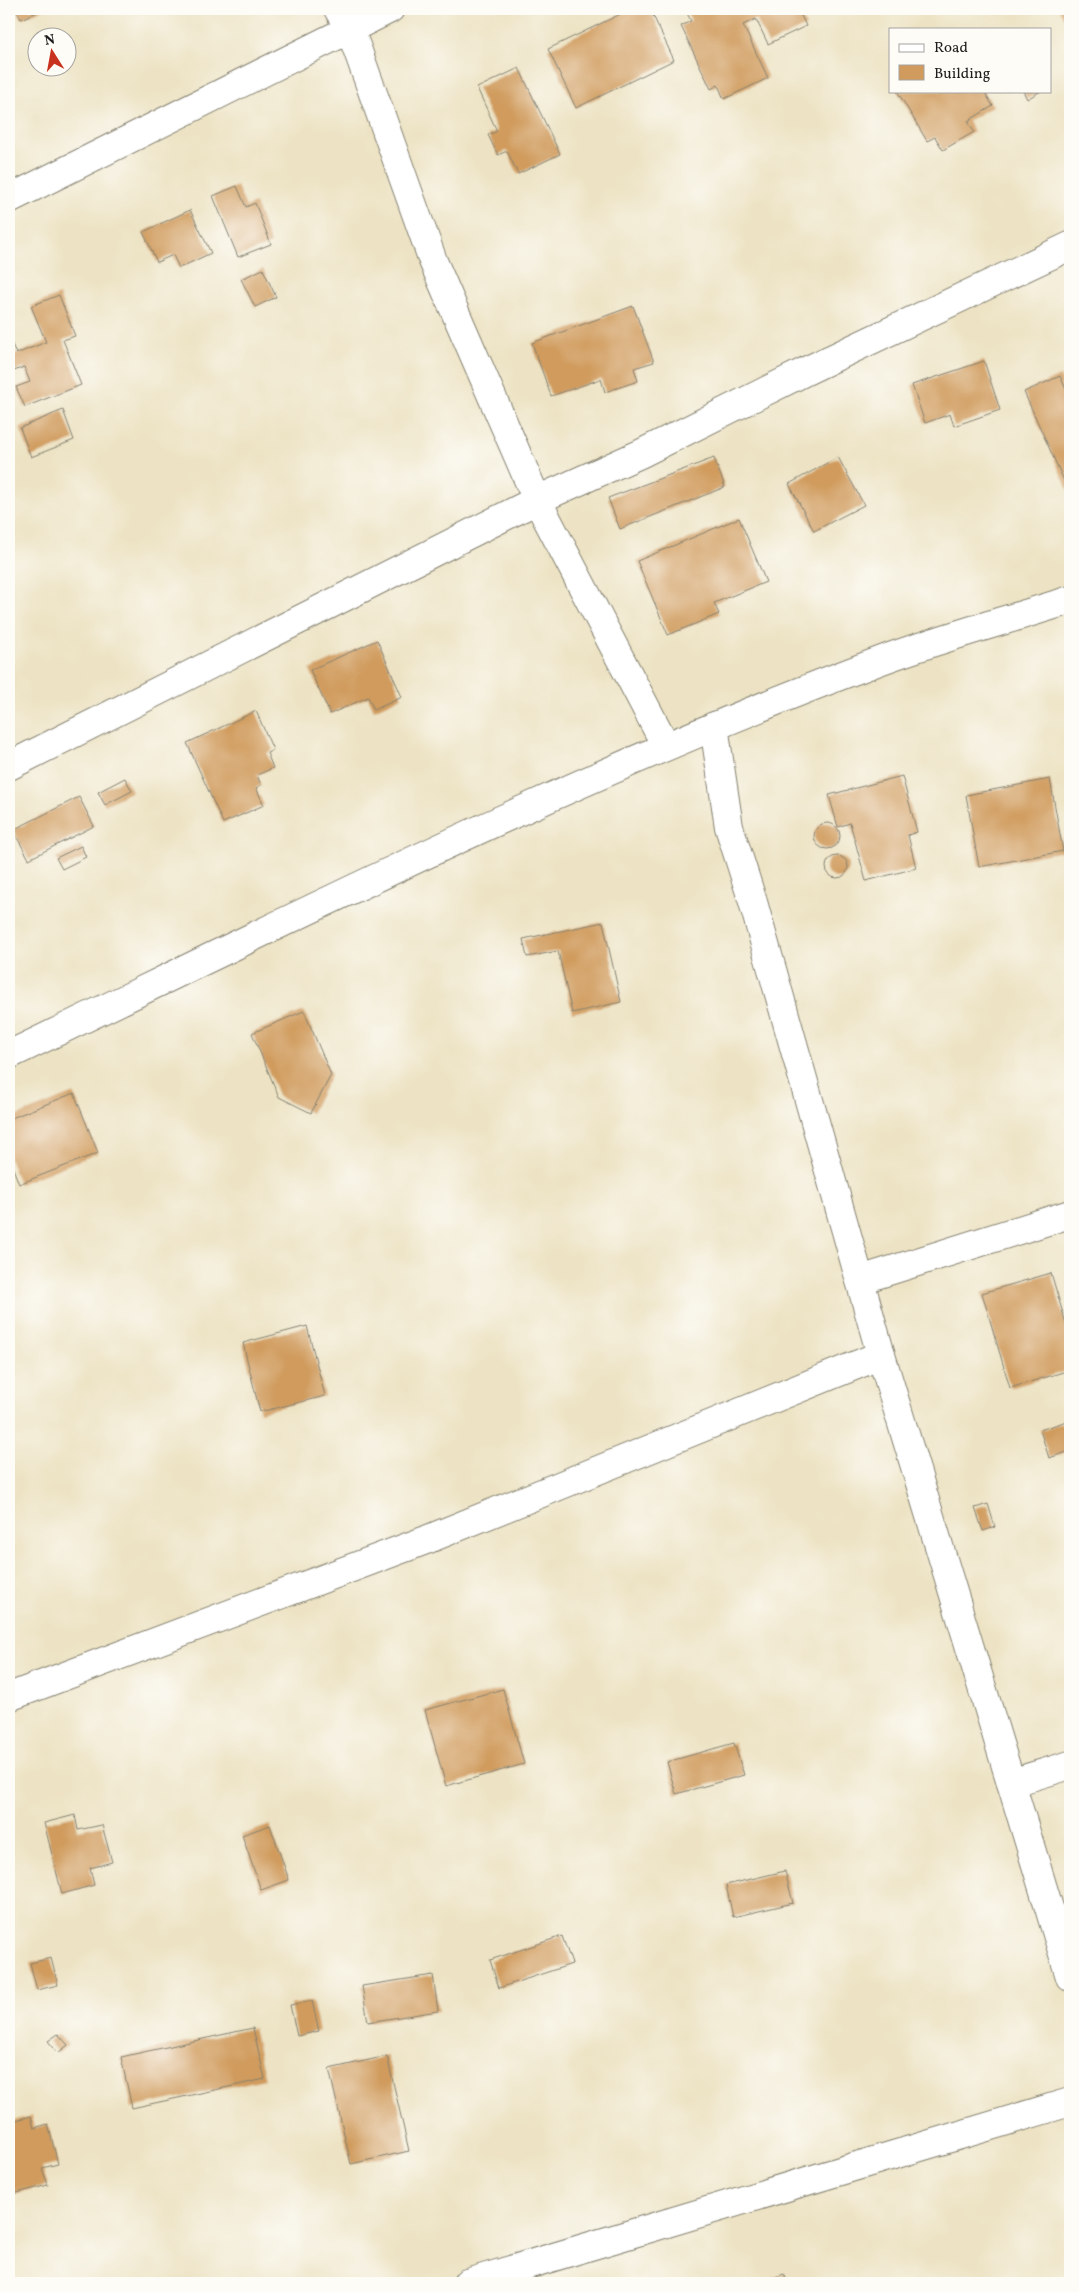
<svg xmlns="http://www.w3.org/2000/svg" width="1079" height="2292" font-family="Vollkorn,serif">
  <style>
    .building { fill: #d09b5d }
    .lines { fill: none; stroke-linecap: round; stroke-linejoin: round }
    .street-casing { stroke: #848070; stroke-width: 30 }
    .secondary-casing { stroke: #848070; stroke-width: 30 }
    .street { stroke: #fff; stroke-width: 28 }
    .secondary { stroke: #fff; stroke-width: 28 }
  </style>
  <rect width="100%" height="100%" fill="#fdfcf7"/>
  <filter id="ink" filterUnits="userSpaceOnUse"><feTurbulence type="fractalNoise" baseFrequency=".02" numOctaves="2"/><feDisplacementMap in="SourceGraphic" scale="10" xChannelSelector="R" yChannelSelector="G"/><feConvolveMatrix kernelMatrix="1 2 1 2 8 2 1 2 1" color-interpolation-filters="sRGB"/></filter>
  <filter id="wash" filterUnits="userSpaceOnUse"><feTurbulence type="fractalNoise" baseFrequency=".0096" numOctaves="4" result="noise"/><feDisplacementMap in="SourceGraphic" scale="20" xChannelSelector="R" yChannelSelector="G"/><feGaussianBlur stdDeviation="1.12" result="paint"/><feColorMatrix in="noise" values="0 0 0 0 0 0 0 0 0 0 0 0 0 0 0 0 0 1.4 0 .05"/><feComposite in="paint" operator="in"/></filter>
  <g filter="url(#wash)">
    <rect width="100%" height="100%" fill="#ede3c4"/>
    <g id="blocks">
      <g class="building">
        <polygon points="16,9 44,9 21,19"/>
        <polygon points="631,9 650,9 674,60 576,108 548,49"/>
        <polygon points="685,9 798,9 806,26 768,44 756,19 743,25 768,78 724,99 718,85 711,89 681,26 691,21"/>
        <polygon points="1059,9 1070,9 1070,29"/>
        <polygon points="519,68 560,154 518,174 507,151 498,155 488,135 497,131 477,88"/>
        <polygon points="897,91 984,91 993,106 968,121 974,132 943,150 935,137 927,141"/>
        <polygon points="1023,91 1041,91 1027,99"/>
        <polygon points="237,186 246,207 255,203 271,244 238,257 213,196"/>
        <polygon points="190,210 211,253 179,268 173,255 157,262 143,232"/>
        <polygon points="263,269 276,297 255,307 241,279"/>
        <polygon points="59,295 75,336 63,340 81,385 25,407 16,387 30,382 24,367 9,373 9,337 16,354 46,342 31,306"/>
        <polygon points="633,306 654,362 634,368 638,381 605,392 601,379 551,396 532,343"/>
        <polygon points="984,361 1000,410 954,426 950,414 925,423 912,385"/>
        <polygon points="1060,376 1070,398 1070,494 1024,392"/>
        <polygon points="63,410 74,440 31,457 20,428"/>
        <polygon points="838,457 864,505 814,531 789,484"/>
        <polygon points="714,458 725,487 620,529 608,498"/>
        <polygon points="739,518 766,582 714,603 719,614 668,635 637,561"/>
        <polygon points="377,640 402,697 374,710 368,697 330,714 310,670"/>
        <polygon points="256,711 273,750 267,753 273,768 257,775 261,785 256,788 264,805 223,823 187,743"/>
        <polygon points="902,776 917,832 908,835 916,868 866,881 850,823 838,827 829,795"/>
        <polygon points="125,778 132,791 105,805 98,792"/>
        <polygon points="1050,779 1063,851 979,867 966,795"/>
        <polygon points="79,797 94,826 29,859 13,830"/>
        <circle cx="827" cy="836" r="13"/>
        <polygon points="81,846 86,857 62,869 56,858"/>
        <circle cx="837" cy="867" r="11"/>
        <polygon points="603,922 621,1002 572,1013 558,951 527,957 523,939"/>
        <polygon points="304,1011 331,1075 311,1113 279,1097 252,1033"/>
        <polygon points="74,1093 98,1153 19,1184 9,1158 9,1119"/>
        <polygon points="1051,1273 1070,1337 1070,1370 1010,1388 982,1293"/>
        <polygon points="307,1326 325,1396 260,1412 243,1343"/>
        <polygon points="1070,1420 1070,1451 1049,1458 1040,1430"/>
        <polygon points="988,1504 995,1527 983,1531 975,1508"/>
        <polygon points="503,1689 524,1764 446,1786 425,1710"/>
        <polygon points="734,1743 744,1775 676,1794 667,1762"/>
        <polygon points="75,1815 78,1830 102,1825 112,1862 90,1868 94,1885 62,1894 44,1823"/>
        <polygon points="270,1825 289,1880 261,1890 242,1835"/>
        <polygon points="785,1871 793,1903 733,1917 726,1885"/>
        <polygon points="562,1936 572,1964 499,1988 490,1960"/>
        <polygon points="51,1958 58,1985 37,1990 30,1963"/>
        <polygon points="433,1975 438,2011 368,2022 362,1986"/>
        <polygon points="312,2001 319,2031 297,2036 290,2005"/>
        <polygon points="253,2028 265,2079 132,2108 121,2057"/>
        <polygon points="58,2034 68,2045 58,2053 48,2041"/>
        <polygon points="387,2056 409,2151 351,2164 329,2069"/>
        <polygon points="31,2116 34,2128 48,2124 58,2164 42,2168 48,2185 9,2195 9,2122"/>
        <polygon points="784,2274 788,2283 759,2283"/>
      </g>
    </g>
  </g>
  <g filter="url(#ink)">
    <use href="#blocks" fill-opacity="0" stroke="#848070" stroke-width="1"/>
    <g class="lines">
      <g class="street-casing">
        <g id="street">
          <polyline points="338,9 350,29 433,261 537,500 666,746"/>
          <polyline points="9,199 390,9"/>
          <polyline points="714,726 729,827 753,902 881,1355 1070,1977"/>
          <polyline points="9,766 537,500 640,454 810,369 1070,246"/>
          <polyline points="860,1280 1070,1214"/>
          <polyline points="9,1697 426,1540 881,1355"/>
          <polyline points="1011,1783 1070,1765"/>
          <polyline points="467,2283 1070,2102"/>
        </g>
      </g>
      <g class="secondary-casing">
        <path id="secondary" d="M9 1055C297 916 582 772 882 660 944 637 1008 620 1070 600"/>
      </g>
      <use href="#street" class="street"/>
      <use href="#secondary" class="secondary"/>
    </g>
  </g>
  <rect width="1079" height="2292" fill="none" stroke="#fdfcf7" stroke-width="30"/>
  <rect x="889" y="28" width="162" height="65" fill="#fdfcf7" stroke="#a3a29f"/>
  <rect x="899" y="44" width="25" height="8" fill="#ffffff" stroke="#a3a29f"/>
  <text x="934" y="52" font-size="15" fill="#1c1c1c">Road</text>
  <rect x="899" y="65" width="25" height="15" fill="#d09b5d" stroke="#a3a29f"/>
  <text x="934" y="78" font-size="15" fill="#1c1c1c">Building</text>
  <g transform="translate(52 52) rotate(349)"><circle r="24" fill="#fdfcf7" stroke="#a3a29f"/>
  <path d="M0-4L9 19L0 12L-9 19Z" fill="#c8321e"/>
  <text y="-8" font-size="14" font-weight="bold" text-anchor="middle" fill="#1c1c1c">N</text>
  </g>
</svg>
